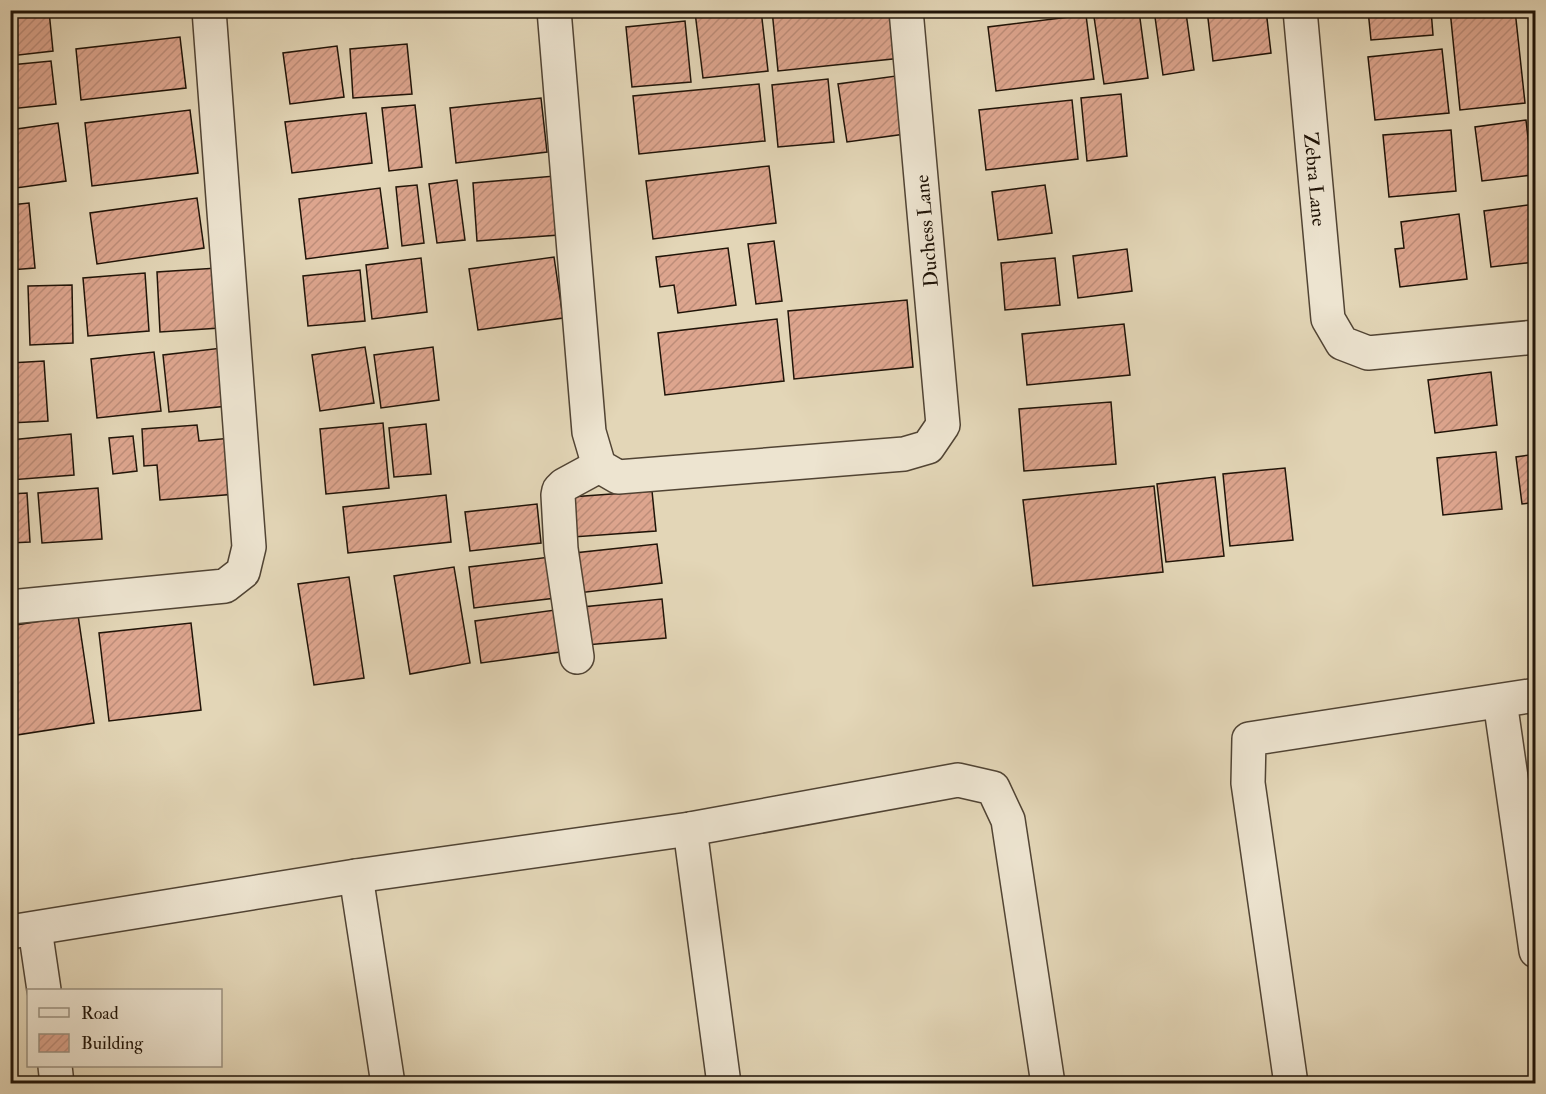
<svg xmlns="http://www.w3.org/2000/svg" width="1546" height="1094" font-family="'IM FELL Double Pica',serif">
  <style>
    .building { fill: url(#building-hatch); stroke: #201408; stroke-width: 1.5 }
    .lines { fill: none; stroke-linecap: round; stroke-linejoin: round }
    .minor-casing { stroke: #514434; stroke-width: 36 }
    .minor { stroke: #ede4d0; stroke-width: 33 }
    .labels { text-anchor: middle; stroke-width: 4.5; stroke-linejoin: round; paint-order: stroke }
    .street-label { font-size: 20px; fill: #201408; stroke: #ede4d0 }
  </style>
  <defs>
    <pattern id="building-hatch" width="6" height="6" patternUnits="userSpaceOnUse" patternTransform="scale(1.5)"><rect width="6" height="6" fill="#dda58e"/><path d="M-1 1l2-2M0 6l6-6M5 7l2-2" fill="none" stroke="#bd8d79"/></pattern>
  </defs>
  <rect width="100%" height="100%" fill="#e3d6b7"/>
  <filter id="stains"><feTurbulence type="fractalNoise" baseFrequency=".00333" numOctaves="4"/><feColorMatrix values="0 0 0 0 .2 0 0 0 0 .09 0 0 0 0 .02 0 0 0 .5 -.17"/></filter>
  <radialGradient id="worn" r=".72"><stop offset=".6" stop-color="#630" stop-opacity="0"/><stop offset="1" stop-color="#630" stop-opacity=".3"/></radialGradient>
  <g class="building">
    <polygon points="276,10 316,10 276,14"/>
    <polygon points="711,10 761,10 768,71 703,78 695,12"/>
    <polygon points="772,10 897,10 902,58 778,71"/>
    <polygon points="1207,10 1266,10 1271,53 1213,61"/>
    <polygon points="1368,10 1431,10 1433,35 1371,40"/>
    <polygon points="1450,10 1515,10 1525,103 1460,110"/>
    <polygon points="1528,10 1536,10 1536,26 1529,27"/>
    <polygon points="49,11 53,51 10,56 10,15"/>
    <polygon points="1139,11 1148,78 1104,84 1094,17"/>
    <polygon points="1186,13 1194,70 1163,75 1155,17"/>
    <polygon points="1086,15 1094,79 996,91 988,27"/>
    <polygon points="685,21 691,82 632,87 626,27"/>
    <polygon points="180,37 186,88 81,100 76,49"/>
    <polygon points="407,44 412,94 353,98 350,49"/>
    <polygon points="337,46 344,97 290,104 283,53"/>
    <polygon points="1442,49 1449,113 1375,120 1368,57"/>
    <polygon points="1531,55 1536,55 1536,86"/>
    <polygon points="51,61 56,104 10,109 10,65"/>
    <polygon points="896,76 905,134 847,142 838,84"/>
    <polygon points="828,79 834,142 778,147 772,85"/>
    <polygon points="759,84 765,141 639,154 633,96"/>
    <polygon points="1121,94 1127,156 1087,161 1081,98"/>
    <polygon points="541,98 547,152 456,163 450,108"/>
    <polygon points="1072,100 1078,159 986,170 979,110"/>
    <polygon points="415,105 422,167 389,171 382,108"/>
    <polygon points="190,110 198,173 92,186 85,123"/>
    <polygon points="366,113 372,163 292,173 285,122"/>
    <polygon points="1526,120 1532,175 1482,181 1475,127"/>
    <polygon points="58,123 66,181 16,188 10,147 10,130"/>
    <polygon points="1451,130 1456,191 1389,197 1383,135"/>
    <polygon points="769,166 776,223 653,239 646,181"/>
    <polygon points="555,176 559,235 477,241 473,183"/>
    <polygon points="457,180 465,240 437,243 429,184"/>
    <polygon points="417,185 424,243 402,246 396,187"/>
    <polygon points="1045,185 1052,233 998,240 992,192"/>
    <polygon points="380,188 388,248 306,259 299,199"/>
    <polygon points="197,198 204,248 97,264 90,213"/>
    <polygon points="29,203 35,268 10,270 10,205"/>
    <polygon points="1536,204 1536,262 1491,267 1484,211"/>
    <polygon points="1459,214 1467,279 1400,287 1395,249 1404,248 1401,222"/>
    <polygon points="774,241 782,301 756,304 748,244"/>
    <polygon points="728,248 736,305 678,313 674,285 660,287 656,257"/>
    <polygon points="1127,249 1132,291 1078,298 1073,256"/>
    <polygon points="554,257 563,318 478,330 469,269"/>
    <polygon points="421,258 427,312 372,319 366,265"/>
    <polygon points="1055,258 1060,305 1005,310 1001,263"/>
    <polygon points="217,268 220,328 160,332 157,272"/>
    <polygon points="360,270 365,321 308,326 303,276"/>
    <polygon points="145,273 149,331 88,336 83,278"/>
    <polygon points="72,285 73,343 30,345 28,286"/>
    <polygon points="907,300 913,367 794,379 788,311"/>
    <polygon points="777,319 784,381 665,395 658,333"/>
    <polygon points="1124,324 1130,375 1027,385 1022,334"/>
    <polygon points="365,347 374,403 320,411 312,355"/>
    <polygon points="433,347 439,400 381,408 374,355"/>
    <polygon points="222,348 228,406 169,412 163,355"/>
    <polygon points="154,352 161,411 97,418 91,359"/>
    <polygon points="44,361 48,421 10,423 10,363"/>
    <polygon points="1491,372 1497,425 1435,433 1428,380"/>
    <polygon points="1111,402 1116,464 1024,471 1019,409"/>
    <polygon points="383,423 389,488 326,494 320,429"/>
    <polygon points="426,424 431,474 394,477 389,428"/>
    <polygon points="197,425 199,441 232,438 237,494 160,500 157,465 144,466 142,429"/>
    <polygon points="71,434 74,475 10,480 10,440"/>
    <polygon points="133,436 137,471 113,474 109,438"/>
    <polygon points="1496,452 1502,509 1443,515 1437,458"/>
    <polygon points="1536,454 1536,502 1522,504 1516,457"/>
    <polygon points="1285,468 1293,540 1230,546 1223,474"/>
    <polygon points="1215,477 1224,556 1166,562 1157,484"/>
    <polygon points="1154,486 1163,572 1033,586 1023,500"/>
    <polygon points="98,488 102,539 42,543 38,493"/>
    <polygon points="652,491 656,531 573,537 571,497"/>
    <polygon points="27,493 30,542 10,543 10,494"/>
    <polygon points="446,495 451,542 348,553 343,507"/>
    <polygon points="537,504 541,543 470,551 465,512"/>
    <polygon points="657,544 662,583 578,593 574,553"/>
    <polygon points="550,557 556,598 474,608 469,567"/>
    <polygon points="454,567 470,663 410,674 394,576"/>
    <polygon points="349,577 364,678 314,685 298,584"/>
    <polygon points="662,599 666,638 586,645 582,607"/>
    <polygon points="555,610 560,652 481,663 475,621"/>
    <polygon points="78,615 94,723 10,736 10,626"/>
    <polygon points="191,623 201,710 109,721 99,633"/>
  </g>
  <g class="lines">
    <g class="minor-casing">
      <g id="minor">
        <polyline points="554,10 589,432 599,466 618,477 904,454 928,447 943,425 906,10"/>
        <path id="s1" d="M1300 10 1328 319 1342 343 1368 353 1536 337"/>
        <polyline points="10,607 225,586 243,572 249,547 209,10"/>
        <polyline points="577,657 561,549 558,495 559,490 564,485 599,466"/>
        <polyline points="1500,701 1536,951"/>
        <polyline points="690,829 724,1084"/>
        <polyline points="356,876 388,1084"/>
        <polyline points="35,929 44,990"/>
        <polyline points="10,932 356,876 690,829 958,780 993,788 1008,820 1048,1084"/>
        <polyline points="55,1066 57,1084"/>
        <polyline points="1291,1084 1248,783 1249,739 1536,695"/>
      </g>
    </g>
    <use href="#minor" class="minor"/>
  </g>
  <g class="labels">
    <g class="street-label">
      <text dy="7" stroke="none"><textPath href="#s1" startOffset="170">Zebra Lane</textPath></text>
      <text transform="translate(926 231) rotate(-95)" y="7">Duchess Lane</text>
    </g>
  </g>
  <rect width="1546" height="1094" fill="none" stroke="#e3d6b7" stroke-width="36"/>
  <rect x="12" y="12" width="1522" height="1070" fill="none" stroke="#201408" stroke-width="3"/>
  <rect x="18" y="18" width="1510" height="1058" fill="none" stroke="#201408" stroke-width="1.5"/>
  <rect x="27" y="989" width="195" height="78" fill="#ede4d0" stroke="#9b9180" stroke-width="1.5"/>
  <rect x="39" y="1008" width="30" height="9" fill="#ede4d0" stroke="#9b9180" stroke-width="1.5"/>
  <text x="81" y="1019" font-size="18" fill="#201408">Road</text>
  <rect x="39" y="1034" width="30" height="18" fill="url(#building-hatch)" stroke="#9b9180" stroke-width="1.5"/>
  <text x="81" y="1049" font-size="18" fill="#201408">Building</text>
  <rect width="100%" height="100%" filter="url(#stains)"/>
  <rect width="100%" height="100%" fill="url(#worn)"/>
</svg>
